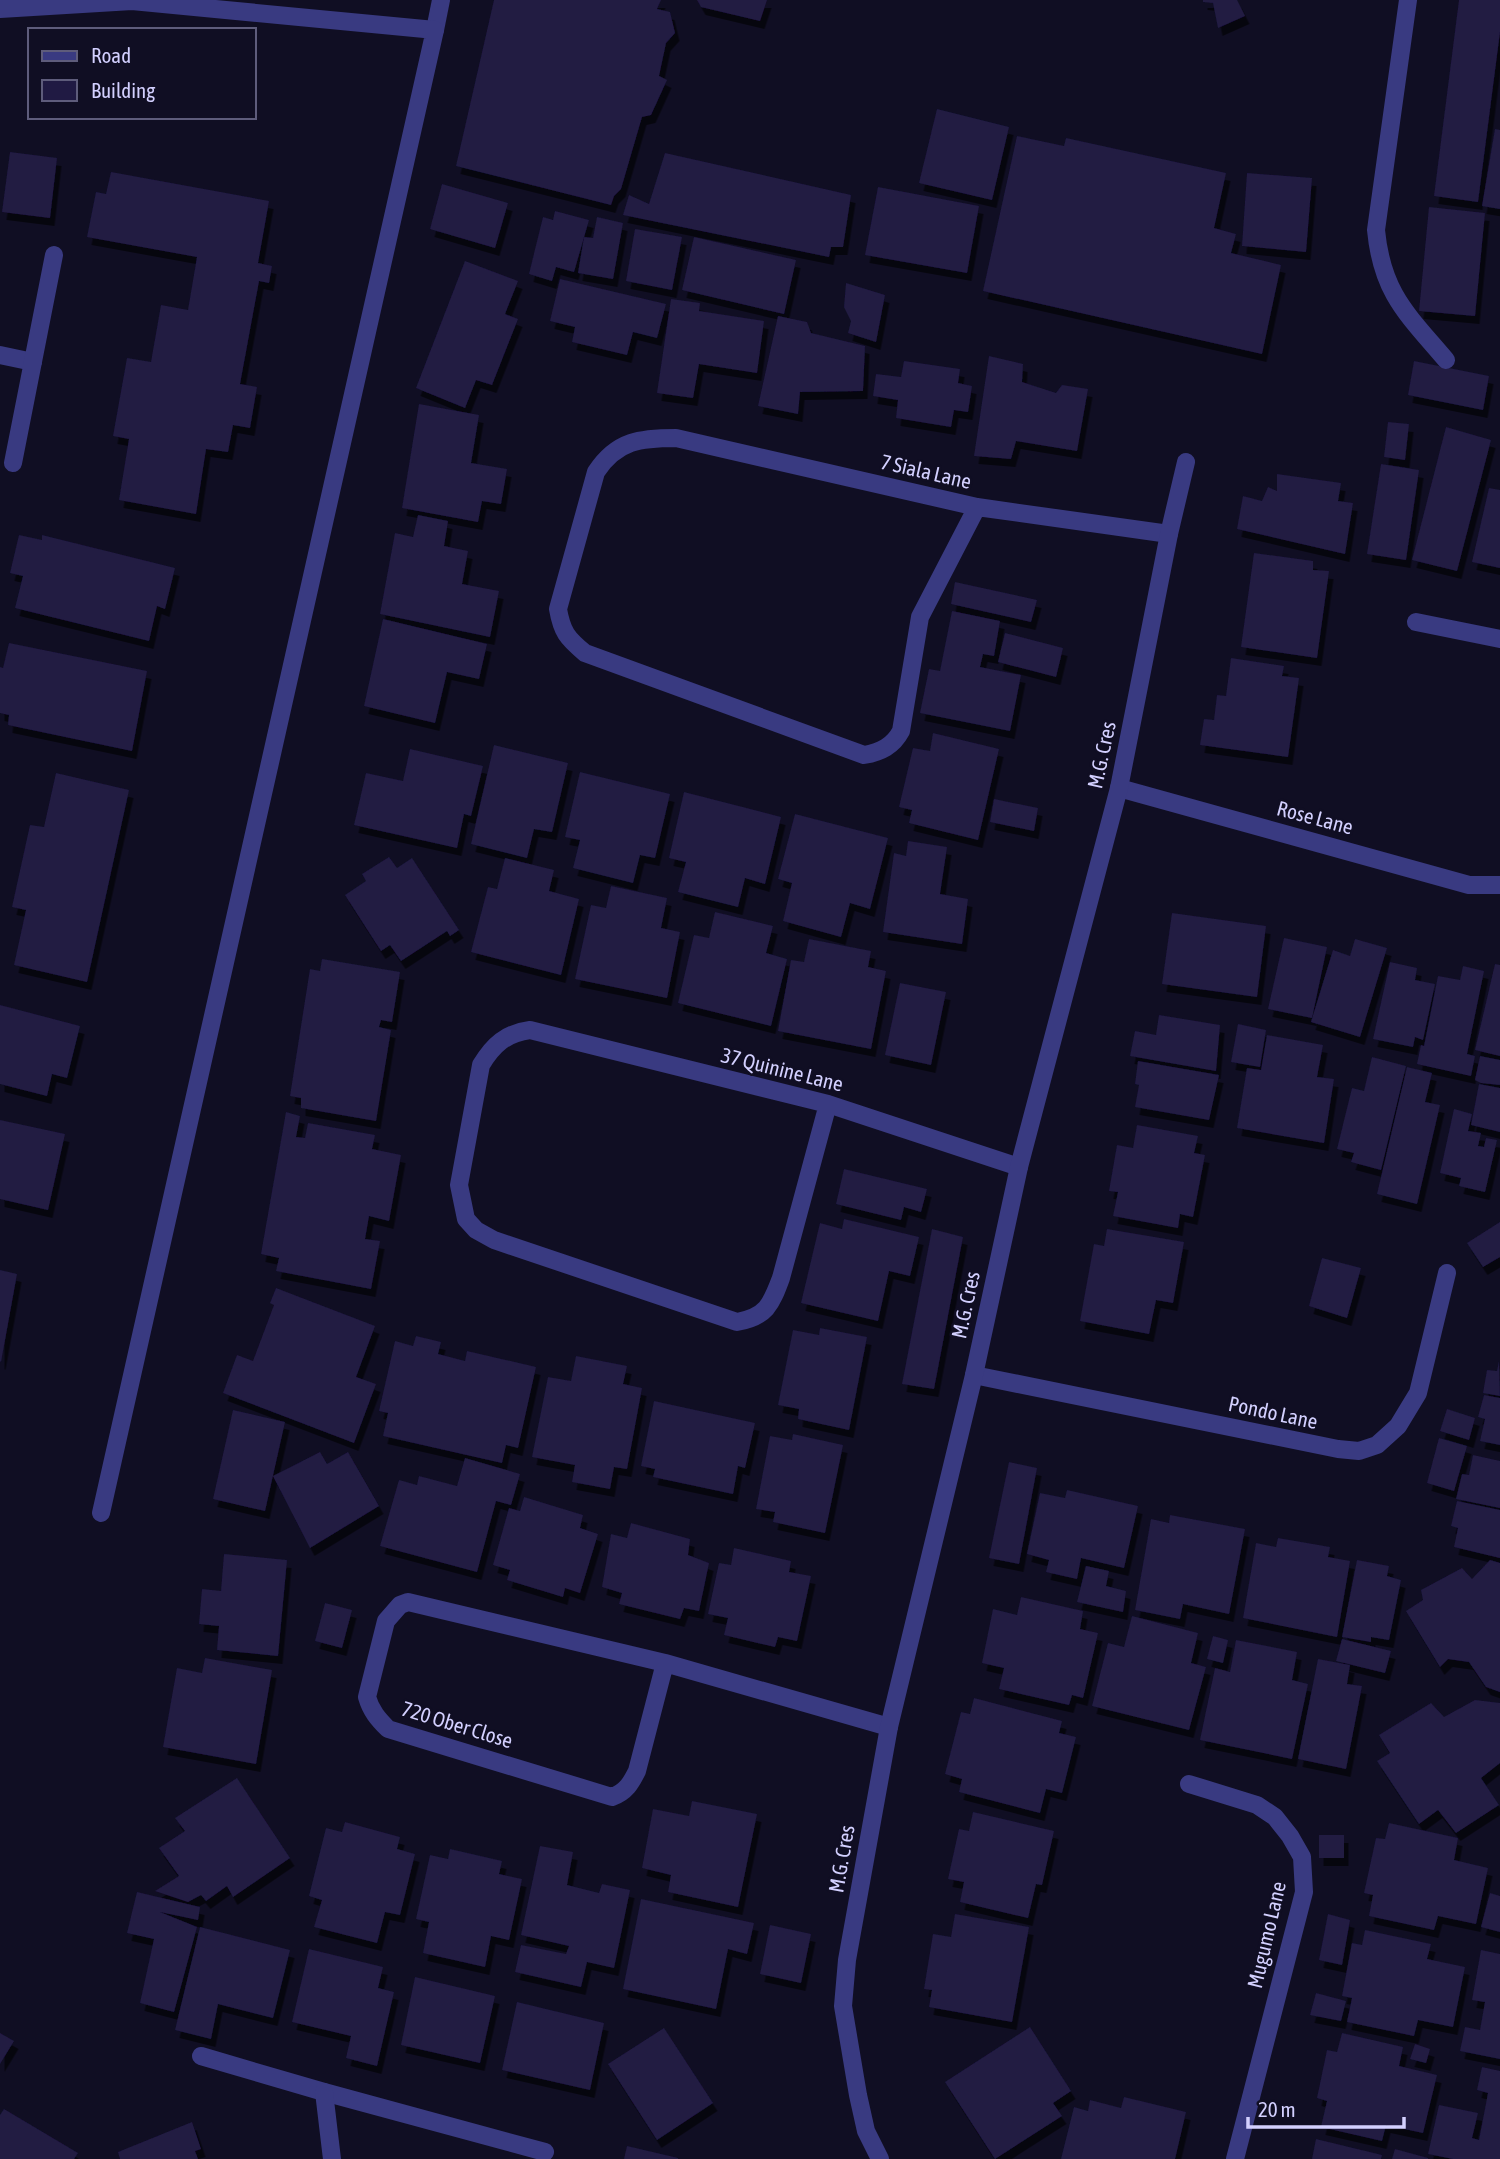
<svg xmlns="http://www.w3.org/2000/svg" width="1500" height="2159" font-family="'Asap Condensed',sans-serif">
  <style>
    .building { fill: #201a43; filter: url(#shadow) }
    .lines { fill: none; stroke-linecap: round; stroke-linejoin: round }
    .lane { stroke: #393a81; stroke-width: 18 }
    .street { stroke: #393a81; stroke-width: 18 }
    .labels { text-anchor: middle; stroke-width: 5; stroke-linejoin: round; paint-order: stroke }
    .street-label { font-size: 21px; fill: #d3d0ff; stroke: #100e23 }
  </style>
  <defs>
    <filter id="shadow"><feDropShadow dx="4.5" dy="8" stdDeviation="0" flood-color="#0009"/></filter>
  </defs>
  <rect width="100%" height="100%" fill="#100e23"/>
  <g class="building">
    <polygon points="494,0 661,0 657,9 670,12 675,33 666,43 659,76 667,80 651,115 642,117 621,189 614,196 611,205 456,166"/>
    <polygon points="697,0 767,0 760,21 701,7"/>
    <polygon points="1203,0 1237,0 1245,16 1218,28 1213,3 1203,2"/>
    <polygon points="1459,0 1500,0 1500,32 1478,202 1434,196"/>
    <polygon points="937,109 1009,127 992,200 919,183"/>
    <polygon points="1495,129 1500,130 1500,209 1482,206"/>
    <polygon points="1017,136 1064,146 1066,138 1226,173 1214,228 1236,234 1231,253 1281,265 1262,354 983,291"/>
    <polygon points="10,152 57,158 50,218 2,212"/>
    <polygon points="665,153 851,195 843,247 831,247 829,257 623,215 629,195 649,204"/>
    <polygon points="111,172 269,201 258,263 272,266 269,283 259,281 240,384 257,387 250,428 233,425 228,452 206,449 196,514 119,500 129,439 113,436 127,358 151,362 161,305 188,310 197,257 87,237 96,192 106,194"/>
    <polygon points="1247,173 1312,178 1306,252 1242,246"/>
    <polygon points="442,184 508,203 495,248 430,229"/>
    <polygon points="878,187 979,206 967,273 865,255"/>
    <polygon points="1429,207 1485,213 1475,316 1419,311"/>
    <polygon points="555,211 589,220 574,272 556,267 552,281 529,274 543,217 553,220"/>
    <polygon points="597,217 623,223 613,279 578,273 584,237 593,238"/>
    <polygon points="635,229 682,237 672,290 626,281"/>
    <polygon points="694,237 796,260 784,314 682,290"/>
    <polygon points="465,261 518,281 505,314 518,319 492,385 476,380 465,408 416,388"/>
    <polygon points="560,279 666,304 657,338 633,332 627,355 572,342 575,327 550,321"/>
    <polygon points="846,283 885,295 876,342 848,333 851,321 844,307"/>
    <polygon points="671,299 700,303 699,311 764,321 757,373 699,364 693,398 657,393"/>
    <polygon points="778,316 807,322 811,333 865,346 863,391 800,392 798,414 758,406"/>
    <polygon points="989,356 1023,364 1022,382 1056,393 1062,385 1088,389 1077,451 1016,441 1011,459 974,456"/>
    <polygon points="904,361 960,369 958,383 972,386 968,412 954,410 951,427 896,418 898,400 873,396 876,374 901,377"/>
    <polygon points="1414,361 1489,376 1483,410 1408,395"/>
    <polygon points="419,404 479,415 471,463 507,469 501,504 482,501 478,522 402,508"/>
    <polygon points="1388,422 1409,424 1405,460 1384,457"/>
    <polygon points="1446,427 1491,440 1457,571 1412,560"/>
    <polygon points="1381,464 1419,470 1406,560 1367,554"/>
    <polygon points="1277,474 1341,483 1338,501 1353,503 1345,554 1237,529 1243,496 1262,501 1268,487 1277,491"/>
    <polygon points="1489,488 1500,490 1500,568 1472,562"/>
    <polygon points="418,515 448,521 444,546 468,551 462,584 499,591 490,637 380,614 395,533 413,537"/>
    <polygon points="19,535 42,540 42,535 175,568 165,609 157,606 149,641 15,608 23,576 10,573"/>
    <polygon points="1254,553 1313,561 1313,570 1329,571 1317,658 1241,647"/>
    <polygon points="955,582 1037,600 1031,622 951,604"/>
    <polygon points="952,611 1000,621 994,656 983,654 980,667 1021,675 1010,731 920,713 929,669 940,671"/>
    <polygon points="383,619 487,644 479,679 447,672 435,723 364,706"/>
    <polygon points="1005,633 1063,648 1056,677 998,662"/>
    <polygon points="9,643 147,671 132,751 8,725 9,715 0,713 0,667 3,668"/>
    <polygon points="1231,658 1284,666 1282,676 1299,678 1288,757 1200,745 1204,719 1214,720 1217,695 1226,696"/>
    <polygon points="933,733 999,749 978,840 909,823 912,810 899,807 913,748 930,751"/>
    <polygon points="494,745 568,763 552,832 534,829 527,858 471,844"/>
    <polygon points="410,749 483,766 471,816 464,814 457,848 354,825 366,773 403,781"/>
    <polygon points="580,772 670,794 655,858 640,855 633,883 573,868 580,840 565,837"/>
    <polygon points="56,773 129,790 87,982 14,965 26,910 12,907 30,825 44,827"/>
    <polygon points="684,792 781,817 765,884 745,878 738,907 678,892 686,862 669,858"/>
    <polygon points="994,799 1038,808 1034,831 990,822"/>
    <polygon points="795,814 888,838 870,909 850,903 841,937 783,921 792,883 778,879"/>
    <polygon points="908,841 947,847 940,894 968,899 962,944 883,932 894,853 906,856"/>
    <polygon points="389,857 397,868 412,858 459,930 450,936 447,931 401,961 390,945 381,951 345,895 366,881 362,874"/>
    <polygon points="505,858 554,870 549,891 579,899 561,975 471,952 488,887 497,889"/>
    <polygon points="611,886 667,898 661,928 680,932 667,998 575,979 591,905 606,908"/>
    <polygon points="715,912 773,926 766,953 787,959 771,1026 678,1003 694,935 709,938"/>
    <polygon points="1172,913 1266,926 1257,997 1162,984"/>
    <polygon points="1284,938 1327,947 1312,1018 1268,1009"/>
    <polygon points="809,939 871,951 868,967 886,971 871,1049 778,1031 791,960 804,962"/>
    <polygon points="1355,939 1387,948 1360,1037 1311,1022 1333,950 1350,956"/>
    <polygon points="322,959 400,972 392,1022 381,1020 379,1027 391,1030 376,1121 301,1108 301,1098 290,1096 310,969 320,971"/>
    <polygon points="1390,962 1417,968 1415,980 1435,984 1423,1040 1415,1037 1413,1047 1373,1039"/>
    <polygon points="1495,964 1500,965 1500,1056 1475,1050"/>
    <polygon points="1463,966 1484,971 1467,1054 1475,1056 1471,1076 1417,1064 1421,1045 1424,1046 1438,976 1460,980"/>
    <polygon points="900,983 946,992 931,1065 885,1055"/>
    <polygon points="0,1005 80,1026 67,1078 52,1074 47,1096 0,1084"/>
    <polygon points="1159,1015 1220,1025 1216,1071 1130,1056 1135,1031 1156,1035"/>
    <polygon points="1238,1024 1266,1030 1260,1067 1231,1062"/>
    <polygon points="1267,1035 1323,1045 1317,1077 1334,1079 1324,1143 1237,1128 1247,1068 1261,1070"/>
    <polygon points="1480,1056 1500,1060 1500,1085 1481,1083 1475,1080"/>
    <polygon points="1372,1057 1406,1066 1381,1170 1351,1162 1354,1153 1337,1149 1352,1088 1364,1091"/>
    <polygon points="1138,1061 1219,1075 1209,1120 1135,1107 1139,1085 1135,1084"/>
    <polygon points="1407,1067 1432,1073 1425,1102 1440,1105 1417,1204 1377,1194"/>
    <polygon points="1479,1084 1500,1088 1500,1132 1471,1125"/>
    <polygon points="1454,1109 1472,1114 1468,1131 1481,1133 1478,1146 1484,1147 1486,1138 1497,1140 1485,1192 1459,1186 1461,1178 1440,1173"/>
    <polygon points="286,1112 300,1116 296,1137 305,1138 308,1123 375,1135 372,1149 401,1155 389,1221 369,1216 365,1239 380,1241 371,1289 276,1271 279,1258 261,1254"/>
    <polygon points="0,1120 65,1134 48,1210 0,1199"/>
    <polygon points="1137,1125 1198,1136 1194,1153 1205,1155 1193,1217 1180,1214 1178,1228 1113,1216 1118,1192 1109,1191 1117,1145 1133,1148"/>
    <polygon points="844,1169 927,1189 921,1212 904,1207 901,1220 836,1204"/>
    <polygon points="844,1219 919,1237 910,1276 889,1271 878,1321 801,1303 820,1223 842,1229"/>
    <polygon points="1500,1222 1500,1257 1483,1267 1467,1243"/>
    <polygon points="932,1229 963,1237 934,1389 902,1384"/>
    <polygon points="1107,1229 1184,1242 1173,1303 1156,1300 1149,1334 1080,1321 1094,1244 1104,1246"/>
    <polygon points="1322,1258 1361,1268 1347,1318 1309,1306"/>
    <polygon points="0,1270 17,1274 1,1362 0,1361"/>
    <polygon points="276,1288 375,1326 356,1377 376,1384 354,1443 223,1393 237,1355 253,1361 274,1305 270,1303"/>
    <polygon points="820,1328 867,1337 849,1430 798,1419 799,1409 778,1405 793,1330 819,1335"/>
    <polygon points="416,1336 441,1342 438,1354 465,1361 467,1351 536,1367 518,1448 506,1445 502,1463 383,1436 388,1413 379,1411 395,1341 413,1346"/>
    <polygon points="576,1356 627,1366 623,1384 642,1388 627,1469 614,1467 610,1489 572,1482 575,1465 532,1457 548,1377 571,1381"/>
    <polygon points="1499,1361 1500,1396 1483,1393 1487,1370 1497,1371"/>
    <polygon points="1484,1395 1500,1398 1500,1445 1480,1441 1485,1419 1478,1417"/>
    <polygon points="654,1401 755,1423 745,1468 738,1466 733,1494 653,1477 655,1469 641,1466"/>
    <polygon points="1447,1409 1475,1418 1469,1440 1440,1431"/>
    <polygon points="233,1410 285,1422 265,1511 213,1499"/>
    <polygon points="793,1434 843,1445 825,1533 773,1522 775,1512 756,1509 770,1436 792,1440"/>
    <polygon points="1439,1438 1467,1446 1454,1491 1427,1483"/>
    <polygon points="320,1452 327,1464 348,1452 379,1506 310,1548 273,1476"/>
    <polygon points="1473,1455 1500,1461 1500,1508 1456,1499 1462,1474 1469,1475"/>
    <polygon points="465,1458 520,1474 511,1505 496,1501 477,1572 380,1546 399,1480 417,1485 419,1476 457,1486"/>
    <polygon points="1009,1462 1037,1468 1019,1564 989,1558"/>
    <polygon points="1067,1490 1138,1506 1124,1568 1081,1558 1077,1579 1046,1572 1049,1560 1027,1554 1040,1493 1065,1498"/>
    <polygon points="524,1497 583,1515 580,1528 598,1534 580,1593 565,1588 563,1597 507,1580 510,1570 493,1565 509,1508 520,1511"/>
    <polygon points="1457,1501 1500,1510 1500,1558 1454,1547 1458,1528 1451,1526"/>
    <polygon points="1170,1515 1245,1529 1229,1614 1183,1604 1180,1619 1135,1610 1151,1519 1169,1523"/>
    <polygon points="631,1523 690,1539 688,1555 709,1563 699,1611 684,1608 680,1619 619,1604 622,1593 602,1587 611,1534 627,1538"/>
    <polygon points="1278,1538 1330,1547 1328,1557 1350,1561 1337,1637 1243,1618 1256,1543 1276,1547"/>
    <polygon points="734,1548 791,1561 789,1572 811,1576 797,1641 778,1637 775,1647 724,1635 728,1618 708,1614 719,1563 731,1565"/>
    <polygon points="224,1554 287,1560 278,1656 217,1650 219,1626 199,1624 202,1589 221,1591"/>
    <polygon points="1357,1560 1389,1566 1387,1576 1401,1580 1389,1640 1371,1637 1371,1642 1342,1637"/>
    <polygon points="1490,1560 1500,1563 1500,1692 1486,1687 1469,1662 1448,1659 1440,1667 1406,1611 1423,1600 1421,1590 1462,1568 1472,1579"/>
    <polygon points="1086,1566 1109,1571 1106,1586 1126,1591 1123,1612 1077,1602"/>
    <polygon points="1021,1597 1083,1611 1080,1629 1098,1633 1083,1698 1072,1695 1069,1705 999,1689 1004,1668 982,1663 993,1609 1017,1615"/>
    <polygon points="325,1603 352,1610 342,1648 315,1641"/>
    <polygon points="1132,1616 1198,1633 1191,1663 1206,1667 1189,1730 1092,1706 1108,1643 1124,1647"/>
    <polygon points="1213,1636 1228,1640 1223,1663 1207,1659"/>
    <polygon points="1342,1639 1391,1651 1385,1673 1336,1661"/>
    <polygon points="1236,1640 1297,1652 1292,1680 1308,1684 1292,1759 1200,1740 1215,1668 1230,1672"/>
    <polygon points="205,1658 272,1670 256,1764 163,1747 177,1668 202,1673"/>
    <polygon points="1318,1659 1350,1665 1347,1684 1362,1686 1346,1769 1298,1759"/>
    <polygon points="974,1698 1062,1721 1059,1733 1076,1737 1062,1793 1046,1789 1040,1813 959,1792 962,1779 945,1774 961,1712 970,1714"/>
    <polygon points="1475,1700 1500,1703 1500,1763 1481,1778 1499,1805 1456,1833 1438,1810 1419,1824 1377,1761 1390,1753 1379,1735 1431,1703 1444,1717"/>
    <polygon points="237,1778 290,1858 233,1897 227,1886 206,1901 201,1895 188,1902 155,1891 179,1876 159,1848 185,1831 175,1818"/>
    <polygon points="692,1801 757,1814 738,1907 668,1892 671,1875 642,1868 653,1809 689,1816"/>
    <polygon points="973,1812 1054,1831 1042,1885 1036,1884 1028,1918 960,1902 964,1882 948,1879 959,1829 969,1831"/>
    <polygon points="345,1822 400,1837 397,1849 415,1854 400,1915 385,1912 377,1943 314,1927 322,1900 309,1896 326,1828 342,1832"/>
    <polygon points="1389,1823 1458,1838 1454,1860 1488,1868 1476,1924 1438,1916 1434,1930 1369,1916 1373,1895 1364,1893 1376,1838 1385,1839"/>
    <rect x="1319" y="1835" width="25" height="23"/>
    <polygon points="540,1846 573,1852 567,1885 599,1893 602,1884 630,1890 614,1968 587,1962 581,1987 515,1972 521,1945 566,1954 569,1946 521,1935"/>
    <polygon points="450,1849 502,1861 499,1874 522,1879 509,1940 491,1936 485,1967 423,1953 429,1922 416,1919 430,1855 448,1859"/>
    <polygon points="137,1892 200,1907 198,1920 160,1912 197,1927 174,2012 140,2003 154,1939 127,1933"/>
    <polygon points="1490,1893 1500,1896 1500,1932 1481,1927"/>
    <polygon points="641,1899 754,1923 747,1954 728,1949 716,2009 623,1989"/>
    <polygon points="955,1914 1029,1927 1012,2022 929,2007 932,1990 924,1989 933,1934 951,1937"/>
    <polygon points="1328,1914 1350,1920 1342,1965 1319,1960"/>
    <polygon points="770,1925 811,1934 801,1983 760,1974"/>
    <polygon points="200,1927 290,1950 273,2018 218,2004 211,2039 175,2030"/>
    <polygon points="1365,1930 1431,1944 1427,1959 1465,1967 1453,2027 1418,2020 1414,2036 1347,2022 1352,1998 1342,1996 1352,1943 1362,1945"/>
    <polygon points="309,1949 383,1967 378,1988 394,1992 377,2066 346,2058 351,2036 292,2022"/>
    <polygon points="1481,1950 1500,1954 1500,2059 1460,2051 1465,2027 1480,2030 1485,2002 1472,2000"/>
    <polygon points="415,1977 495,1996 480,2063 401,2045"/>
    <polygon points="1316,1993 1346,2001 1341,2021 1310,2015"/>
    <polygon points="517,2002 604,2023 590,2090 502,2070"/>
    <polygon points="1030,2027 1071,2091 1053,2103 1062,2116 995,2159 945,2082"/>
    <polygon points="664,2028 713,2103 657,2140 608,2064"/>
    <polygon points="0,2033 14,2041 0,2064"/>
    <polygon points="1342,2033 1403,2047 1399,2066 1437,2075 1423,2133 1386,2125 1382,2141 1321,2127 1327,2101 1317,2098 1327,2050 1337,2052"/>
    <polygon points="1415,2044 1430,2049 1426,2063 1410,2059"/>
    <polygon points="1482,2067 1500,2071 1500,2159 1453,2159 1428,2154 1439,2105 1478,2113 1472,2138 1479,2140 1488,2093 1477,2090"/>
    <polygon points="1124,2097 1186,2112 1175,2159 1061,2159 1074,2107 1088,2111 1090,2100 1121,2108"/>
    <polygon points="4,2109 78,2153 74,2159 0,2159 0,2115"/>
    <polygon points="192,2122 201,2149 195,2151 198,2159 120,2159 118,2152"/>
    <polygon points="1316,2139 1382,2155 1381,2159 1312,2159"/>
    <polygon points="627,2146 678,2158 678,2159 624,2159"/>
    <polygon points="1395,2149 1428,2158 1428,2159 1392,2159"/>
  </g>
  <g class="lines">
    <g class="lane">
      <polyline points="435,30 441,0"/>
      <polyline points="0,355 33,362"/>
      <polyline points="13,463 54,255"/>
    </g>
    <g class="street">
      <path d="M1408 0 1376 230C1382 293 1407 314 1446 360"/>
      <polyline points="0,9 132,1 435,30 101,1513"/>
      <path d="M977 507 920 617 901 731C893 746 881 752 864 755L585 653C567 638 562 632 558 609L596 472C617 440 641 438 676 438L977 507 1169 534"/>
      <polyline points="1416,622 1500,639"/>
      <polyline points="1119,788 1469,885 1500,885"/>
      <path d="M828 1104 781 1278C771 1305 766 1317 737 1322L494 1240 476 1230 466 1219 459 1185 481 1065C493 1045 506 1033 530 1030L828 1104 1019 1167"/>
      <polyline points="974,1375 1338,1449 1359,1451 1377,1445 1398,1426 1418,1393 1447,1273"/>
      <path d="M665 1663 637 1771C631 1783 626 1792 612 1797L388 1729C378 1719 371 1711 367 1697L386 1621 400 1605 408 1602 665 1663 889 1727"/>
      <polyline points="1189,1784 1257,1805 1275,1817 1290,1836 1302,1857 1304,1892 1235,2159"/>
      <polyline points="201,2056 324,2092 545,2152"/>
      <polyline points="324,2092 332,2159"/>
      <polyline points="880,2159 866,2131 858,2095 843,2006 847,1960 889,1727 974,1375 1019,1167 1119,788 1169,534 1186,462"/>
    </g>
  </g>
  <g class="labels">
    <g class="street-label">
      <text transform="translate(926 472) rotate(13)" y="7">7 Siala Lane</text>
      <text transform="translate(1102 755) rotate(-78)" y="7">M.G. Cres</text>
      <text transform="translate(1315 818) rotate(15)" y="7">Rose Lane</text>
      <text transform="translate(782 1070) rotate(14)" y="7">37 Quinine Lane</text>
      <text transform="translate(966 1305) rotate(-78)" y="7">M.G. Cres</text>
      <text transform="translate(1273 1413) rotate(12)" y="7">Pondo Lane</text>
      <text transform="translate(457 1725) rotate(17)" y="7">720 Ober Close</text>
      <text transform="translate(842 1859) rotate(-80)" y="7">M.G. Cres</text>
      <text transform="translate(1267 1935) rotate(-77)" y="7">Mugumo Lane</text>
    </g>
  </g>
  <rect x="28" y="28" width="228" height="91" fill="#100e23" stroke="#5e5c7b" stroke-width="2"/>
  <rect x="42" y="51" width="35" height="10" fill="#393a81" stroke="#5e5c7b" stroke-width="2"/>
  <text x="91" y="63" font-size="21" fill="#d3d0ff">Road</text>
  <rect x="42" y="80" width="35" height="21" fill="#201a43" stroke="#5e5c7b" stroke-width="2"/>
  <text x="91" y="98" font-size="21" fill="#d3d0ff">Building</text>
  <path d="M1248 2117v10h156v-10" fill="none" stroke="#d3d0ff" stroke-width="3.5"/>
  <text x="1258" y="2117" font-size="21" fill="#d3d0ff" stroke="#100e23" stroke-width="5" paint-order="stroke">20 m</text>
</svg>
